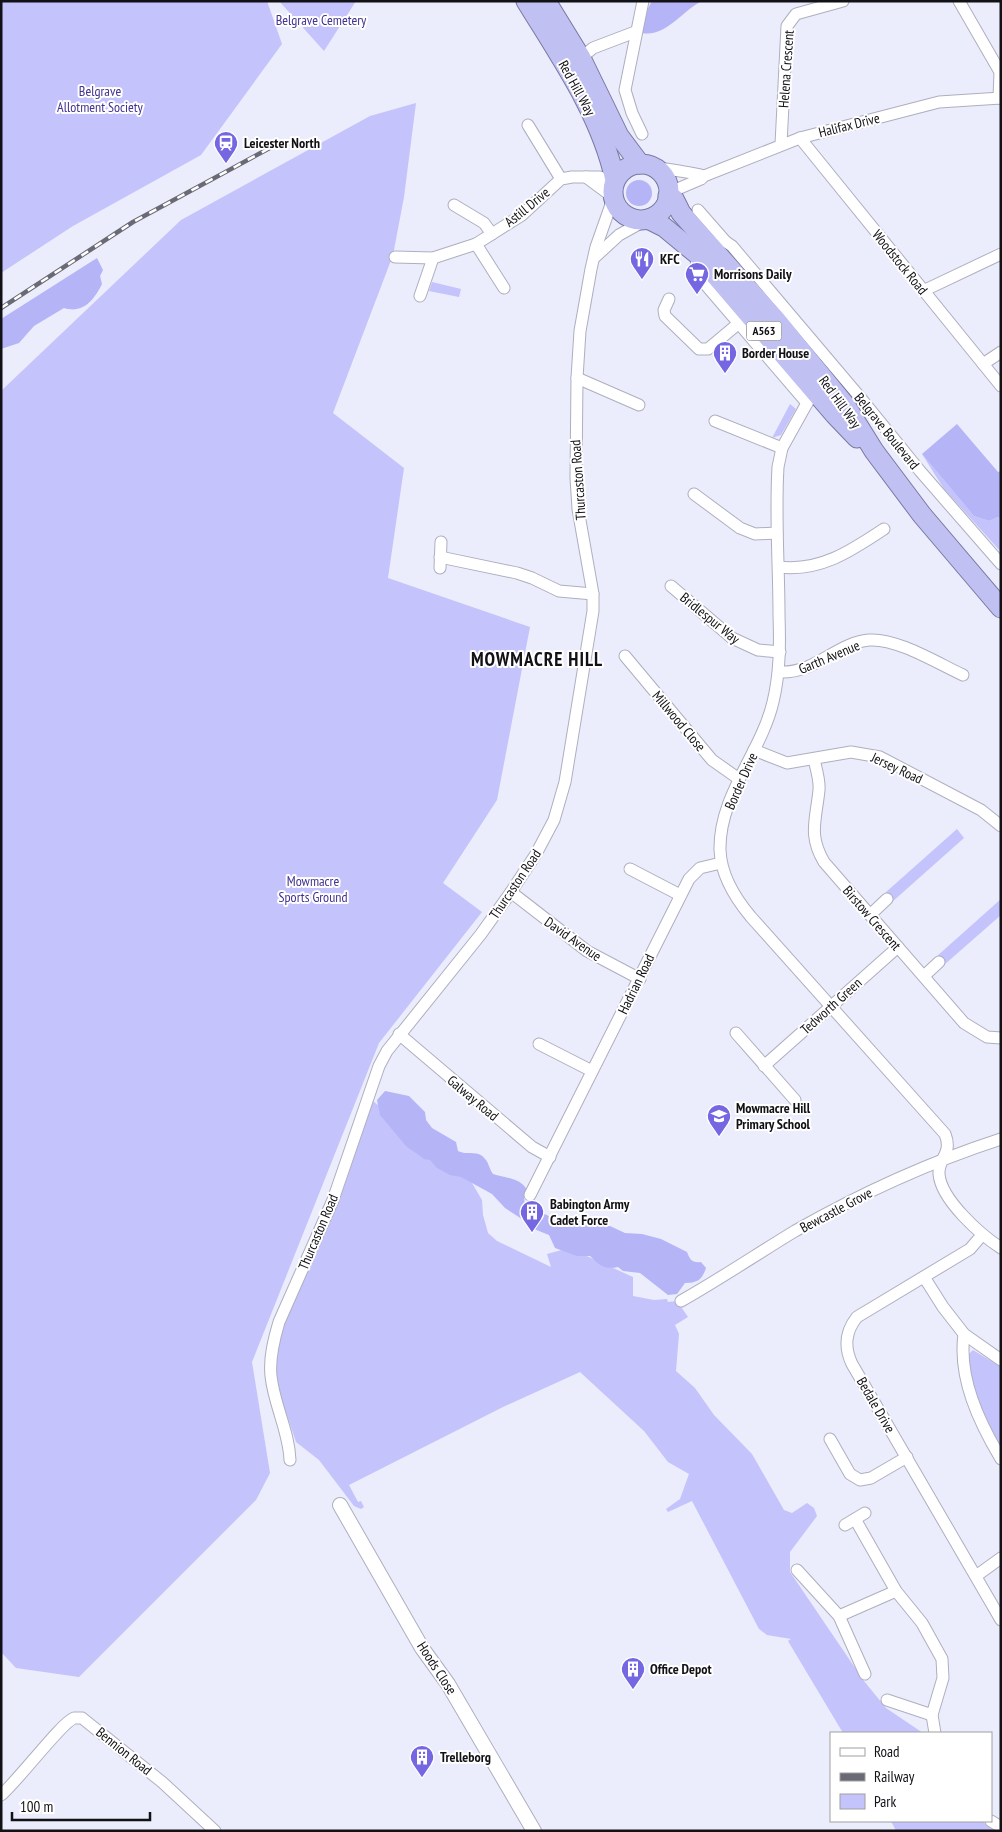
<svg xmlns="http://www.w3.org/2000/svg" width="1002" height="1832" font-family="'PT Sans Narrow',sans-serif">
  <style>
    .green { fill: #c4c3fc }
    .forest { fill: #b5b4f7 }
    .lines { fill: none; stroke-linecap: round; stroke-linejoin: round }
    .minor-casing { stroke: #aeafbe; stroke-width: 13 }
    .tertiary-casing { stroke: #aeafbe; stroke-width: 16 }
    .trunk-casing { stroke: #7978a2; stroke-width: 21 }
    .minor { stroke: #fff; stroke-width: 11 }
    .tertiary { stroke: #fff; stroke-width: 14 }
    .trunk { stroke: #c0c0f2; stroke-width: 19 }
    .rail-casing { stroke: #696a73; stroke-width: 4.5 }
    .rail { stroke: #fff; stroke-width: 2.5; stroke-dasharray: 8; stroke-linecap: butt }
    .labels { text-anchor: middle; stroke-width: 4; stroke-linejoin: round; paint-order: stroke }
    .shield { fill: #fff; stroke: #58585c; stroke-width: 1 }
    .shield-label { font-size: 12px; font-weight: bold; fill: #111116 }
    .park-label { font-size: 14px; fill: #423391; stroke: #fff }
    .street-label { font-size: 14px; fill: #111116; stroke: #fff }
    .poi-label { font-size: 14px; font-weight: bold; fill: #111116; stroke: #fff; text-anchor: start }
    .district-label { font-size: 19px; font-weight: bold; letter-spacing: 1px; fill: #111116; stroke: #fff }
  </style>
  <rect width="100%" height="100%" fill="#ebecfc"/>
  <g class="green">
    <polygon points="1,1 267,1 282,44 201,155 73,226 1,273"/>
    <polygon points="279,1 356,1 324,51"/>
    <polygon points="416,103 404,197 393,255 333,413 404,468 388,578 530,627 497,800 443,883 482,912 379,1043 252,1362 270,1473 256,1500 79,1677 16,1668 1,1652 1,391 181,220 370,116"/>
    <polygon points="432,282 461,289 459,297 429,291"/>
    <polygon points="790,404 796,409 781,435 772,438"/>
    <polygon points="922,454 974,516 989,521 998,517 1001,519 1001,552 944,489"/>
    <polygon points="957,829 964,838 892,902 885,893"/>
    <polygon points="1001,899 1001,915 944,965 936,957"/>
    <polygon points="373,1101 429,1148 462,1166 482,1200 483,1215 488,1233 497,1241 551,1267 547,1254 569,1248 633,1277 633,1296 654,1300 667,1299 668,1302 677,1301 688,1317 675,1325 679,1334 676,1371 695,1388 714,1415 752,1454 784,1510 792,1513 807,1503 814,1508 817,1516 790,1552 790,1572 864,1681 886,1708 923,1733 843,1733 788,1641 791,1639 767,1635 759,1629 692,1501 668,1512 666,1509 680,1499 689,1474 668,1462 644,1431 580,1372 503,1407 349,1485 358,1502 361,1501 364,1507 361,1509 354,1506 319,1460 296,1442 281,1397 276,1370 278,1347 287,1314 340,1199"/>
    <polygon points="973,1350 1001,1367 1001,1453 973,1390 968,1355"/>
    <polygon points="891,1821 982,1821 994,1831 896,1831"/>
  </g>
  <g class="forest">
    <path d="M652 1H702C683 10 665 38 642 33V19Z"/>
    <circle cx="639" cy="193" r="13"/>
    <path d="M97 258 103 270 100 276 102 284C94 300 83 314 64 308L34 326 19 343 1 349V319Z"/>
    <polygon points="957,424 998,472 1001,471 1001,519 998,517 989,521 974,516 922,454"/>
    <path d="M385 1091 409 1096 425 1112 426 1120 432 1128 456 1142 458 1151C467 1156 478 1149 485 1159 489 1163 489 1169 493 1174 505 1178 521 1178 527 1190L524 1198 526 1211 530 1209 547 1215 559 1224H570L574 1220H584L604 1226H610L625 1233 642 1234 661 1239 687 1252C690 1260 692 1263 701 1262L706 1268C702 1280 697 1283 685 1283L677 1294 668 1295 640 1273 623 1271 618 1267C605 1270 599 1265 590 1256H577L555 1248 549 1235 534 1229 528 1223 505 1208 492 1194 461 1177 450 1175 437 1168 430 1160 424 1159 406 1146 380 1115 377 1100Z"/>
  </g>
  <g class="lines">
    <g class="minor-casing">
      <g id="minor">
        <polyline points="959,1 1000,72 999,98"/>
        <polyline points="581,58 593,48 635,32"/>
        <polyline points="528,125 561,179"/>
        <polyline points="642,134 632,113 625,90 643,1"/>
        <polyline points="800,138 1001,386"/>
        <polyline points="781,144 787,26 796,14 843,1"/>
        <path d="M655 168C658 167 699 174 704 176"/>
        <polyline points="586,177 613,197"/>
        <polyline points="668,193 701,179 704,176 800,138 939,102 1001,98"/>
        <polyline points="454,205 484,223 492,234"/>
        <polyline points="698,210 726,242"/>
        <polyline points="476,244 504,288"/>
        <polyline points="711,247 719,242 726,242 732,246 859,396 920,471 1001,564"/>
        <polyline points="698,255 695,271 699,277 807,403"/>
        <polyline points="395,257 433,258 476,244 522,215 561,179 572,177 600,177 614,183"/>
        <polyline points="595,257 619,235 646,220"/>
        <polyline points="923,291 1001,254"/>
        <polyline points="420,296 433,258"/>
        <polyline points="669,299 664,310 665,316 699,349 708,349 739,323"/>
        <polyline points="983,364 1001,352"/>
        <polyline points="577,378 639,405"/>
        <path d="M816 387 782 448 778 467C775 517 779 566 779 615 780 644 780 673 773 702 761 753 719 795 720 850 721 876 735 898 751 917L945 1134C953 1154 938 1158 939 1174 941 1200 981 1235 1001 1248"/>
        <polyline points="715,421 782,448"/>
        <polyline points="694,494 740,528 755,534 777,533"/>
        <polyline points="440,557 517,573 532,578 559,591 593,594"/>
        <path d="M779 567C820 572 851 551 884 529"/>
        <polyline points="440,568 441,542"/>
        <polyline points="671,586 732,638 758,650 780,652"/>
        <polyline points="625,656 712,760 739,779"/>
        <path d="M779 672C815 674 836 643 869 640 897 638 937 663 963 675"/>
        <polyline points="754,750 787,763 851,752 880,757 981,810 1001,826"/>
        <path d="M814 759C816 769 820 780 819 790 816 820 808 835 824 862L964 1023 987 1037 1001 1038"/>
        <polyline points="630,869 680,895"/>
        <polyline points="511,892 587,951 640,979"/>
        <polyline points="870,915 887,899"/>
        <polyline points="924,976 939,962"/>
        <polyline points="736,1033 795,1100"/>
        <polyline points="399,1034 532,1147 550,1157"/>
        <polyline points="539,1044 592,1071"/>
        <polyline points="764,1066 898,947"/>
        <polyline points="530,1195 689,879 700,868 721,863"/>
        <path d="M982 1235 970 1249 857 1317C845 1332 844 1347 852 1364L1001 1620"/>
        <polyline points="924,1277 943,1307 964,1334 1001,1360"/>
        <path d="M681 1301C720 1279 757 1254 795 1231 860 1194 930 1162 1001 1139"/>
        <path d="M964 1334C958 1378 979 1422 1001 1459"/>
        <polyline points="830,1439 850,1474 860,1480 871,1478 907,1457"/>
        <path d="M290 1460C289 1431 274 1405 271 1376 269 1358 274 1339 279 1322L333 1200 379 1066 387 1051 481 934 511 892 536 854 554 820 565 782 593 611V594L578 509 576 478 577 378 580 331 591 269 596 247 613 199"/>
        <polyline points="855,1519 896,1591 922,1623 942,1659 943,1678 932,1715 935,1733"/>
        <polyline points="845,1525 865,1513"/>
        <polyline points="797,1570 839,1616 865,1674"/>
        <polyline points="976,1576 1001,1558"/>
        <polyline points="839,1616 896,1591"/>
        <polyline points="887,1700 932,1715"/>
        <path d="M1 1795C18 1781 61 1723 74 1718 77 1718 80 1718 82 1718L162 1782 215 1831"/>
        <polyline points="991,1821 1001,1827"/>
      </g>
    </g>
    <g class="tertiary-casing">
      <polyline id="tertiary" points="340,1505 422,1648 448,1684 534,1831"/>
    </g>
    <g class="trunk-casing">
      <g id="trunk">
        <path d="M526 1C561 58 601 115 615 180"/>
        <polyline points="546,1 581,58 619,136 640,164"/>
        <circle cx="641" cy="192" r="28"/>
        <polyline points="668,196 674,199 681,213 776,320 846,406 874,451 922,515 1001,608"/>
        <polyline points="648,219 664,227 698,255 835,415 857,438"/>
      </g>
    </g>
    <use href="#minor" class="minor"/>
    <use href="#tertiary" class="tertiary"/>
    <use href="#trunk" class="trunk"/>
    <g class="rail-casing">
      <polyline id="rail" points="1,308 133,222 279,143"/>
    </g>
    <use href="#rail" class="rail"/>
  </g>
  <defs>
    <g id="station-pin" transform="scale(1.25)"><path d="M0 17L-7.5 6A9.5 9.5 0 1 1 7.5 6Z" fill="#7567e2" stroke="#fff"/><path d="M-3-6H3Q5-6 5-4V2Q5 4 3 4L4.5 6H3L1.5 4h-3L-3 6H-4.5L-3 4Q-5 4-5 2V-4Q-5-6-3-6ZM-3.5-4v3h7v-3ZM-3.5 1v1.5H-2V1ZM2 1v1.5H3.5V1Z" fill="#fff"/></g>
    <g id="restaurant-pin" transform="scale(1.25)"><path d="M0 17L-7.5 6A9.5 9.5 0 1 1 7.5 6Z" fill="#7567e2" stroke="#fff"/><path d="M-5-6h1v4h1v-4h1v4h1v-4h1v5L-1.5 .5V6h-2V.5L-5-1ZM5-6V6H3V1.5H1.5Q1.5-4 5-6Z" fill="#fff"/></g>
    <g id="supermarket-pin" transform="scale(1.25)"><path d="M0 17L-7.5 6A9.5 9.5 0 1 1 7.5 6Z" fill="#7567e2" stroke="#fff"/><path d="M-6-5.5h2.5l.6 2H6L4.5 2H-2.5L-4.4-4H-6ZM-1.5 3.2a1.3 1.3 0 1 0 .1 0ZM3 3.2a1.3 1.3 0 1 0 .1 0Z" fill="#fff"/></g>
    <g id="building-pin" transform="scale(1.25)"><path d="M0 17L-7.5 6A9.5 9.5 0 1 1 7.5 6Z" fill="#7567e2" stroke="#fff"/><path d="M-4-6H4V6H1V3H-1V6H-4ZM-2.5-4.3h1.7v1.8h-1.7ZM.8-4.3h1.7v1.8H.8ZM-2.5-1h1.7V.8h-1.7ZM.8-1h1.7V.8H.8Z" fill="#fff"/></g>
    <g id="school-pin" transform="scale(1.25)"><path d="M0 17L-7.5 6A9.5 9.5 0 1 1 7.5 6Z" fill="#7567e2" stroke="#fff"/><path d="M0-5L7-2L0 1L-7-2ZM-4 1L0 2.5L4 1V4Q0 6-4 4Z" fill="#fff"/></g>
  </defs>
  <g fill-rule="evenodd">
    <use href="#station-pin" x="226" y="143"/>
    <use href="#restaurant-pin" x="642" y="259"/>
    <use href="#supermarket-pin" x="697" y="274"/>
    <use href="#building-pin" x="725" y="353"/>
    <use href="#school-pin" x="719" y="1116"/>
    <use href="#building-pin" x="532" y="1212"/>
    <use href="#building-pin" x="633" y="1669"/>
    <use href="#building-pin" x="422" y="1757"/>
  </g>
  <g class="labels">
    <rect class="shield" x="746.5" y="321.5" width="35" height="19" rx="4"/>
    <g class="shield-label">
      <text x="764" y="335">A563</text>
    </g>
    <g class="park-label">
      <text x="321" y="25">Belgrave Cemetery</text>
      <text x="100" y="96">Belgrave<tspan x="100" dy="16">Allotment Society</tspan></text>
      <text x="313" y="886">Mowmacre<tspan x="313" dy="16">Sports Ground</tspan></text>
    </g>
    <g class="street-label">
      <text transform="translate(786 69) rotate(-86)" y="5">Helena Crescent</text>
      <text transform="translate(577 88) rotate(61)" y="5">Red Hill Way</text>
      <text transform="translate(849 125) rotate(-14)" y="5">Halifax Drive</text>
      <text transform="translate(527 207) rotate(-39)" y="5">Astill Drive</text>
      <text transform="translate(900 262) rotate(51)" y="5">Woodstock Road</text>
      <text transform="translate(840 402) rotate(54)" y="5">Red Hill Way</text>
      <text transform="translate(887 431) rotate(51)" y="5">Belgrave Boulevard</text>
      <text transform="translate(578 480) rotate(-94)" y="5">Thurcaston Road</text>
      <text transform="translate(710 618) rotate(39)" y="5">Bridlespur Way</text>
      <text transform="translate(829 657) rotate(-23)" y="5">Garth Avenue</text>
      <text transform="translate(679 721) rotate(50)" y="5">Millwood Close</text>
      <text transform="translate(897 768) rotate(25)" y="5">Jersey Road</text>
      <text transform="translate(741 781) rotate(-66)" y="5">Border Drive</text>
      <text transform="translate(515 884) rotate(-56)" y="5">Thurcaston Road</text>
      <text transform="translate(872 918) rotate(49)" y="5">Birstow Crescent</text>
      <text transform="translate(573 939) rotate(35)" y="5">David Avenue</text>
      <text transform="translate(636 984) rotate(-64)" y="5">Hadrian Road</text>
      <text transform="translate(831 1006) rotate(-42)" y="5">Tedworth Green</text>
      <text transform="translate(473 1098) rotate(40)" y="5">Galway Road</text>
      <text transform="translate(836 1210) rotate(-28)" y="5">Bewcastle Grove</text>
      <text transform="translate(318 1232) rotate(-67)" y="5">Thurcaston Road</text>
      <text transform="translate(876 1405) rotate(60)" y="5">Bedale Drive</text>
      <text transform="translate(437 1668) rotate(57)" y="5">Hoods Close</text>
      <text transform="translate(124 1751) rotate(39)" y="5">Bennion Road</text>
    </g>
    <g class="poi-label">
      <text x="244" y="148">Leicester North</text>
      <text x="660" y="264">KFC</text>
      <text x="714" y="279">Morrisons Daily</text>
      <text x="742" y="358">Border House</text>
      <text x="736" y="1113">Mowmacre Hill<tspan x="736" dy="16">Primary School</tspan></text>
      <text x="550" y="1209">Babington Army<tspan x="550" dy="16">Cadet Force</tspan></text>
      <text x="650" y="1674">Office Depot</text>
      <text x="440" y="1762">Trelleborg</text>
    </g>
    <g class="district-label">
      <text x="537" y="666">MOWMACRE HILL</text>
    </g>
  </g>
  <rect width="1002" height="1832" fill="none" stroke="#111116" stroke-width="5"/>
  <rect x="830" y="1732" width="162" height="90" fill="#ffffff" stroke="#a0a0a2"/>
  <rect x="840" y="1748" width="25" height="8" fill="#ffffff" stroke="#a0a0a2"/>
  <text x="874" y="1757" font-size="15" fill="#111116">Road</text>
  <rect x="840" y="1773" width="25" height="8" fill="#696a73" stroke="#a0a0a2"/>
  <text x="874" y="1782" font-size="15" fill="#111116">Railway</text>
  <rect x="840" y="1794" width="25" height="15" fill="#c4c3fc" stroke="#a0a0a2"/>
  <text x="874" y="1807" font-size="15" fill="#111116">Park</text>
  <path d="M12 1812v8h138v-8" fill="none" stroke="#111116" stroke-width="2.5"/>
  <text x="20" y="1812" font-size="15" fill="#111116" stroke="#ffffff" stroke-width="4" paint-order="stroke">100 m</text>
</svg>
